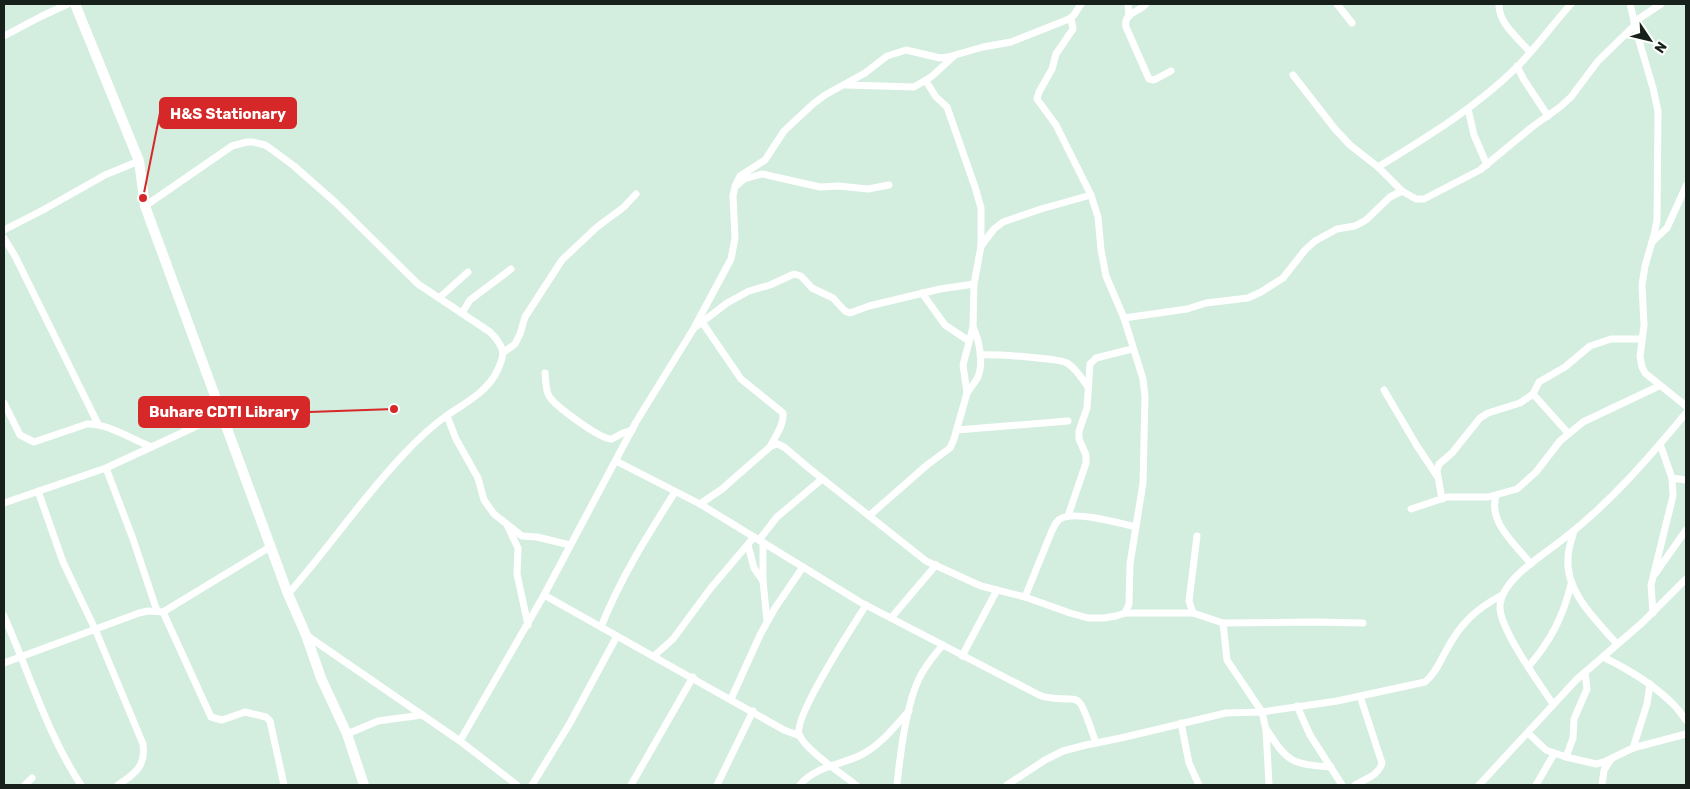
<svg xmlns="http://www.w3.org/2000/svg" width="1690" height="789" font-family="Rubik,sans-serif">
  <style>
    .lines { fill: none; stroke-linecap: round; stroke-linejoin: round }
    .street { stroke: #fff; stroke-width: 7 }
    .secondary { stroke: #fff; stroke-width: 10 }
    .leader { fill: none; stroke: #d62828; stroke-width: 2 }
    .callout-dot { fill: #d62828; stroke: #fff; stroke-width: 2 }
    .callout { fill: #d62828; stroke: #d62828; stroke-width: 2 }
    .callout-label { font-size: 15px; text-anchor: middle; font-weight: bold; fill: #fff }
  </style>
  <rect width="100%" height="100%" fill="#d3eddf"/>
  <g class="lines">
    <g class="street">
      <polyline points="1128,4 1129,16"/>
      <path d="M1146 4C1139 12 1123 13 1126 27L1149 79 1154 80 1171 71"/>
      <polyline points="1337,4 1352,23"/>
      <path d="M1499 4C1498 23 1518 38 1530 52"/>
      <polyline points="1630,4 1638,37 1653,88 1658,111 1657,220 1654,235 1645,266 1642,285 1644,325 1640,357 1642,367 1645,373 1686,406"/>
      <polyline points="1634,22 1661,4"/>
      <polyline points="4,36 42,16 68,4"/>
      <polyline points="1517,66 1524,80 1548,116"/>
      <polyline points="1293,75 1335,129 1350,145 1378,167 1402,191 1416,199 1424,199 1480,170 1532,127 1560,107 1571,97 1598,61 1635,25"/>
      <polyline points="846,85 914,87 931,77 953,57"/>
      <polyline points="1468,109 1474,135 1487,165"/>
      <path d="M1378 167C1427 137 1475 108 1516 68 1536 48 1552 25 1571 4"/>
      <polyline points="737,185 744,179 762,174 820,187 838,186 868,189 889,185"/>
      <path d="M145 206 232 146 247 142H253L265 145 271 149 294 166 336 203 418 284 490 332C506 348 506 355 495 375 484 394 463 404 446 416 431 427 417 440 404 454 362 498 328 549 288 594"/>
      <polyline points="4,230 43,210 105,175 139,161"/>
      <polyline points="4,238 15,256 98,424"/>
      <polyline points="1652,242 1667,228 1686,186"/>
      <polyline points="981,246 994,229 1003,222 1041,209 1091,195"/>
      <polyline points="922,293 945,325 969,341"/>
      <polyline points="439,298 468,272"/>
      <polyline points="462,313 470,300 511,269"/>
      <polyline points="1124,318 1187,309 1206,303 1248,298 1261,292 1283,278 1305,250 1315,241 1337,229 1355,226 1366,220 1390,197 1402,191"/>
      <path d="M702 322 741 379 783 413C784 425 776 435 771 445"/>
      <polyline points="697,326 727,303 749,291 770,285 794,274 801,276 812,288 833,298 845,311 850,313 869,306 940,289 974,284"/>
      <polyline points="504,352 515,344 520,334 525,317 562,260 597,227 624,207 636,194"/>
      <path d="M980 355C993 354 1057 358 1067 363 1076 368 1082 379 1088 387"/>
      <path d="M545 373C546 380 545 389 549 396 555 406 601 440 612 439L623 433 632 430"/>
      <polyline points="1384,390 1417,446 1437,476"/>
      <path d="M967 393C970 388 975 383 978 377 984 362 979 340 973 327"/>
      <polyline points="1533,394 1568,433"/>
      <path d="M4 403 20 435 34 442 87 424C107 423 133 440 152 447"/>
      <polyline points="447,416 456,439 478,478 484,500 494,514 522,536 537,537 570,545"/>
      <polyline points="957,430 1068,421"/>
      <path d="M616 461 700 504 860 602 1039 695C1051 700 1059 698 1071 699 1073 699 1077 700 1079 702 1084 706 1093 735 1096 743"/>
      <polyline points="106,468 133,539 157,611"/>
      <polyline points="1672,478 1686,480"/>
      <path d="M38 491 63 562 95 629 143 744C146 766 135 774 118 785"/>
      <path d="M1496 496C1488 522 1515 544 1531 564"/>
      <polyline points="1442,499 1437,471 1439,464 1452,453 1480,418 1488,413 1520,403 1533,394 1539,382 1565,367 1590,346 1611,339 1642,339"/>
      <polyline points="4,503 106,468 199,425 222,412"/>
      <polyline points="700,504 722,489 771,446 778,444 784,447 810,469 926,561 981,586 1025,597 1070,613 1088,618 1104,618 1116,616 1125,613 1129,604 1130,564 1143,483 1145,397 1143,379 1124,318 1106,276 1101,250 1098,217 1091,195 1056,125 1037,99 1039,92 1052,69 1056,54 1073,29 1071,18"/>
      <polyline points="1411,509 1447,497 1488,497 1517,489 1536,472 1560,441 1583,422 1659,386"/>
      <polyline points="870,515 927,465 950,448 954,439 967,393 963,365 973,327 974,284 981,246 981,208 975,187 947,107 936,97 926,81"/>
      <polyline points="1068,516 1086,463 1086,455 1079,439 1079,431 1087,408 1090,364 1096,358 1132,349"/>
      <polyline points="508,527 518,548 517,574 528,625"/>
      <path d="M1574 531C1572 539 1568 548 1568 558 1565 592 1597 621 1617 644"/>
      <polyline points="1197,536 1189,601 1193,613 1223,623 1316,622 1363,623"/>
      <polyline points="759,540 777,517 822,479"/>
      <polyline points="763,543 763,581 767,621"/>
      <polyline points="748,545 754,568 763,581"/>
      <polyline points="1655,574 1686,530"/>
      <polyline points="544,595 784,730 800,736"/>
      <path d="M1025 597 1051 533C1054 527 1056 520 1062 518 1077 511 1119 523 1136 527"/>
      <polyline points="163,612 211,717 222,720 245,712 266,717 270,721 284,785"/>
      <polyline points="1125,613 1193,613"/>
      <polyline points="1653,613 1651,585 1653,577 1673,496 1672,478 1660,444"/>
      <path d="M4 616C29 672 47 734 81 785"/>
      <polyline points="891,618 936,565"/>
      <polyline points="1223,623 1227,660 1262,712 1266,730 1269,785"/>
      <path d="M601 627C620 579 647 536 675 492"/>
      <polyline points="306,635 460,741 517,785"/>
      <polyline points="654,656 673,639 710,589 754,537"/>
      <polyline points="962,656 997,590"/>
      <path d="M1603 657C1628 669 1654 685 1674 705 1678 709 1682 715 1686 720"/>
      <polyline points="4,663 139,613 148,611 163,612 270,547"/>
      <path d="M1529 666C1551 640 1563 617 1571 584"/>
      <polyline points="731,699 760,635 775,608 803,567"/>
      <path d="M1553 704C1539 683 1501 631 1500 608 1499 581 1543 555 1562 540 1609 504 1648 459 1686 413"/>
      <polyline points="1297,706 1310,735 1342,785"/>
      <polyline points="1181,723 1189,763 1199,785"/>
      <path d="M1267 730C1288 763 1292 764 1331 767"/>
      <polyline points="1528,733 1546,750 1566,757 1596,764 1604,762 1633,748 1686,734"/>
      <polyline points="347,734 378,721 422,715"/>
      <polyline points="460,741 544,595 636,422 694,328 731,259 735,238 733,196 735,186 740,176 765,160 784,131 813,104 825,95 865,73 887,56 906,50 940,58 948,57 983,47 1011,42 1069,19 1074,15 1081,4"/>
      <polyline points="1633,748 1647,704 1650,684"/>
      <polyline points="1566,757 1573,738 1574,719 1587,689 1585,672"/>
      <polyline points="25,785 32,778"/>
      <polyline points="532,785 570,723 617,636"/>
      <polyline points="631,785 693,677"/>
      <polyline points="717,785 753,711"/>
      <path d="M800 785C815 766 841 765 861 755 881 745 895 726 909 711"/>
      <path d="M856 785C842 774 804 749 799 734 794 716 854 624 866 605"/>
      <path d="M897 785C900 755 907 698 922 673 928 663 935 654 943 645"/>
      <path d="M1007 785 1045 760 1063 751 1086 745 1121 738 1226 713 1262 712 1337 701 1425 682C1436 673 1440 661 1447 649 1461 623 1476 609 1502 595"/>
      <path d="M1355 785C1365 779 1379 775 1382 763L1360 696"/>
      <polyline points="1479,785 1576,680 1642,623 1686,579"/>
      <polyline points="1536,785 1554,754"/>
      <polyline points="1602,785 1604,770 1612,758"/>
    </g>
    <polyline class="secondary" points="75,4 139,161 145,206 288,594 306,635 321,678 347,734 364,785"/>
  </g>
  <path class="leader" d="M143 198L160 113M394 409L309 412"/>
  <g class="callout-dot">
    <circle cx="143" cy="198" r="5"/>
    <circle cx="394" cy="409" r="5"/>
  </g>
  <g class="callout">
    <rect x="160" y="98" width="136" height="30" rx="5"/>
    <rect x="139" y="397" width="170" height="30" rx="5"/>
  </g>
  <g class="callout-label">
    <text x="228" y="119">H&amp;S Stationary</text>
    <text x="224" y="417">Buhare CDTI Library</text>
  </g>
  <rect width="1690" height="789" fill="none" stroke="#17201b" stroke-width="10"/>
  <g transform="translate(1650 40) rotate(125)" stroke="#ffffff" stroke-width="4" paint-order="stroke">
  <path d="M0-4L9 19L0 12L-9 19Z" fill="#17201b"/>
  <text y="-8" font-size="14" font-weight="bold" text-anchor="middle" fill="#17201b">N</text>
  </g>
</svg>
